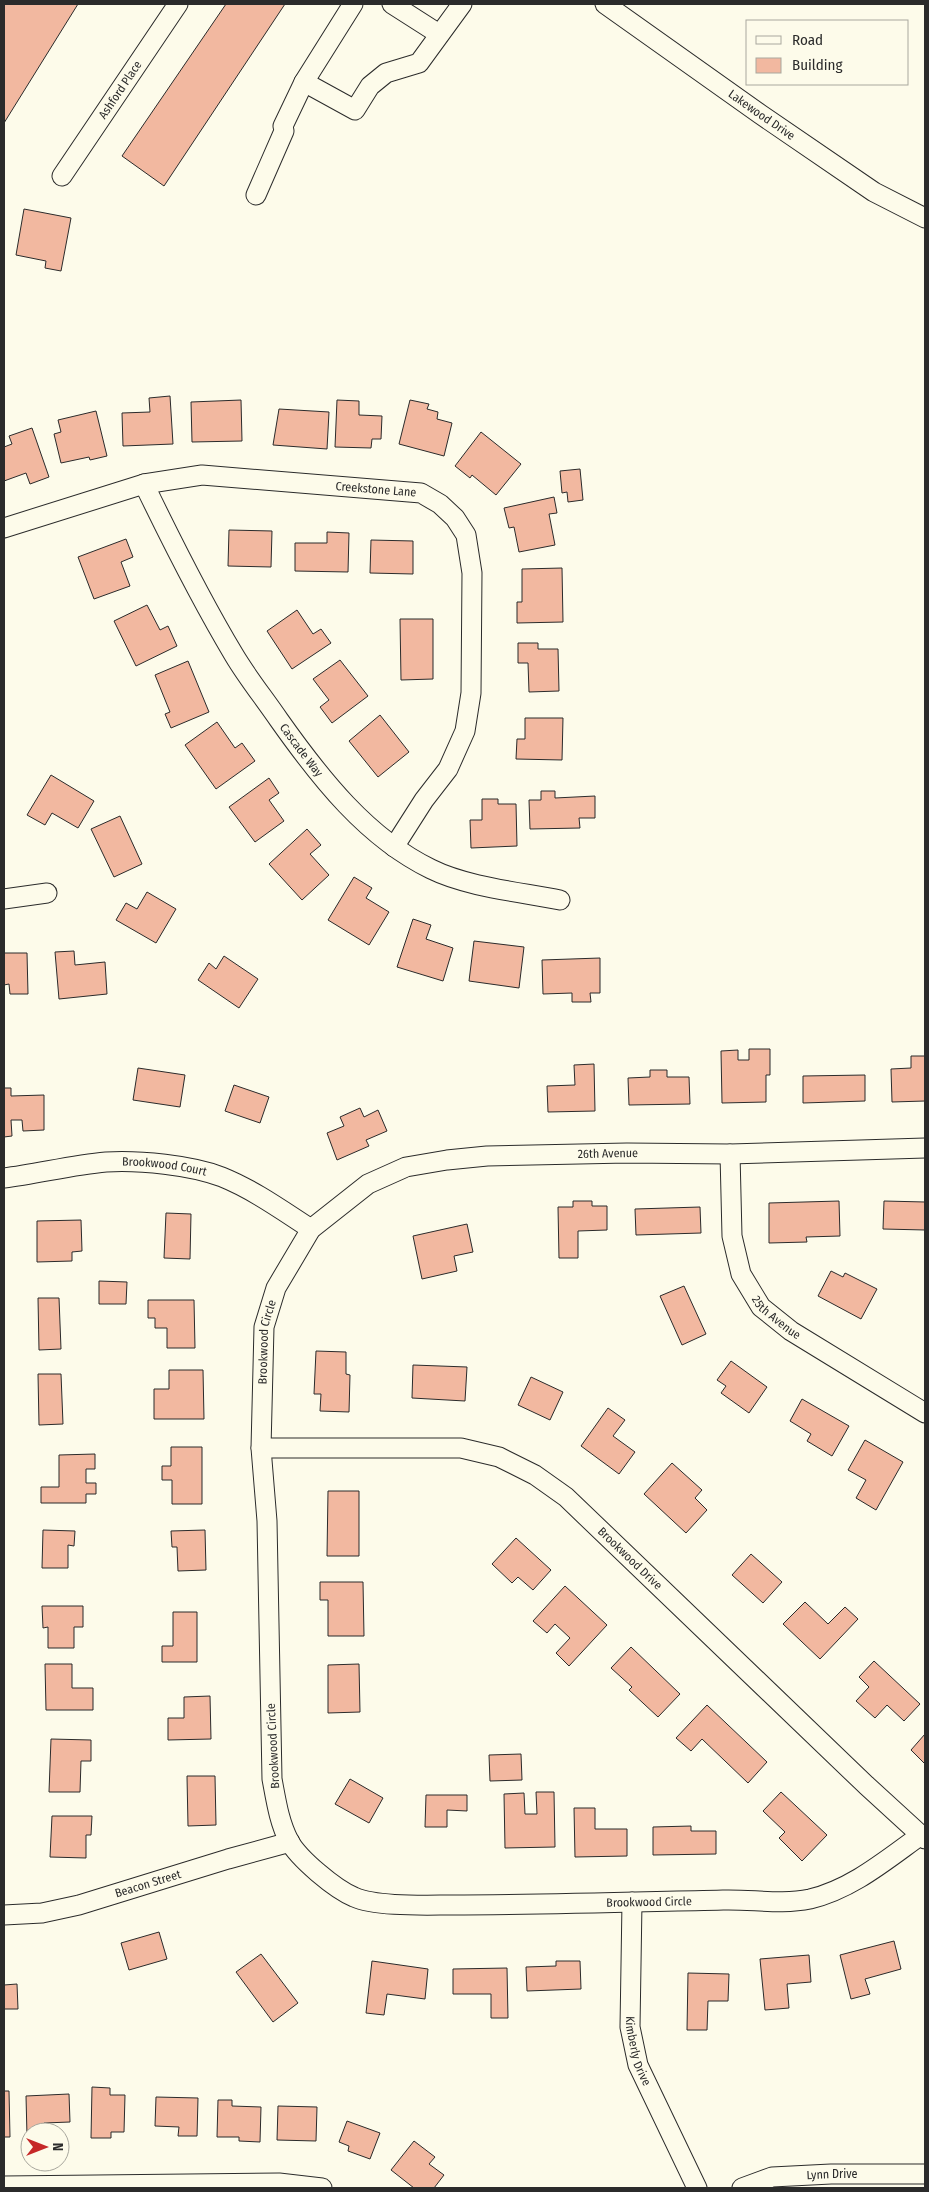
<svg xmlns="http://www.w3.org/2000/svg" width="929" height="2192" font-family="'Fira Sans Condensed',sans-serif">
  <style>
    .building { fill: #f2b8a0; stroke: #2b2b2b }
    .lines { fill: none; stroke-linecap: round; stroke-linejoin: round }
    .minor-casing { stroke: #2b2b2b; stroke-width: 21 }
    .minor { stroke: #fdfbea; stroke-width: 19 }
    .labels { text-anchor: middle; stroke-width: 4; stroke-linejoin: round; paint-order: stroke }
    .street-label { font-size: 12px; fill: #2b2b2b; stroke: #fdfbea }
  </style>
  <rect width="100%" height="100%" fill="#fdfbea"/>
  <g class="building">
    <polygon points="4,4 78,4 4,123"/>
    <polygon points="226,4 285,4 164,186 122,156"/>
    <polygon points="24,209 71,218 61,271 45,268 46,261 16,255"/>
    <polygon points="170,396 173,444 123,446 122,413 150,412 149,398"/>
    <polygon points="241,400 242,441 192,442 191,402"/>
    <polygon points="337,400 359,401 359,415 382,416 381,439 372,439 371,448 335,447"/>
    <polygon points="410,400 429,404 427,409 438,412 437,419 452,423 444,456 399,444"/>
    <polygon points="279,409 329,412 327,449 273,445"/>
    <polygon points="96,411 107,456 90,460 89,457 61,463 54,434 61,432 58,420"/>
    <polygon points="32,428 49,477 30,484 26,473 4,481 4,447 12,444 9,436"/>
    <polygon points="481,432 521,464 496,495 472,475 470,478 455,466"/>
    <polygon points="580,469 583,500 568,502 567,492 562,493 560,471"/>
    <polygon points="554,497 557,513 549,514 555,545 519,552 514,527 509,528 504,508"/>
    <polygon points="229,530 272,531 271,567 228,566"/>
    <polygon points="327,532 349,533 348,572 295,571 295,543 327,543"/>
    <polygon points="126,539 133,557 121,562 130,586 94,599 78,557"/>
    <polygon points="371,540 413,541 413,574 370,573"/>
    <polygon points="562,568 563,622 517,623 517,602 522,602 522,569"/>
    <polygon points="147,605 160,630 168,626 177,646 136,666 114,621"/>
    <polygon points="297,610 313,634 321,629 331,643 292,669 267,631"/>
    <polygon points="400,619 433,619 433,679 401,680"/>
    <polygon points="518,643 538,643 538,649 558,649 559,691 529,692 528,663 518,663"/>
    <polygon points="340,660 368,696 332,723 320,707 329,700 313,679"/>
    <polygon points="188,661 209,712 171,728 165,714 170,712 155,675"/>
    <polygon points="380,715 409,752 378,777 349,741"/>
    <polygon points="525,718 563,718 562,760 516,759 517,739 525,739"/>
    <polygon points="217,722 235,748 242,743 255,761 216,789 185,745"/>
    <polygon points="51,775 94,801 78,828 52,813 45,825 27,815"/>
    <polygon points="269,778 279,793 269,800 284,821 255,842 229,807"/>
    <polygon points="541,791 555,791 555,798 595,796 595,818 579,818 580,828 530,829 529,800 541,800"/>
    <polygon points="482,799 498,799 498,804 516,804 517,846 471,848 470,820 482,820"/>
    <polygon points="120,816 142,864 114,877 91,829"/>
    <polygon points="307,829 321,845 310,854 329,875 302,900 269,864"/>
    <polygon points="354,877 372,888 366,898 389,912 369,945 328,920"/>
    <polygon points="147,892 176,909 156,943 116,920 126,903 137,909"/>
    <polygon points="413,919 431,925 426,939 453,948 443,981 397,967"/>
    <polygon points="474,941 524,947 519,988 469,981"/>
    <polygon points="74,951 75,965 105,962 107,994 59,999 55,952"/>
    <polygon points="4,953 27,953 28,994 10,994 9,984 4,985"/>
    <polygon points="224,956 258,979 239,1008 198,980 209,963 216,969"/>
    <polygon points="600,958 600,993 590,993 591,1002 572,1002 572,993 543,994 542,960"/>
    <polygon points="749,1049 770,1049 770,1075 766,1075 766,1102 722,1103 721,1051 738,1050 738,1060 749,1060"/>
    <polygon points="911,1056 925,1056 925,1101 892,1102 891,1069 911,1068"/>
    <polygon points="594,1064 595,1111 548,1112 547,1086 575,1085 574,1065"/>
    <polygon points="138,1068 185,1075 180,1107 133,1100"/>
    <polygon points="650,1070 667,1070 667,1077 689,1077 690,1104 629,1105 628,1078 650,1077"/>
    <polygon points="865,1075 865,1101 803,1103 803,1076"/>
    <polygon points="234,1085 269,1097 260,1123 225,1111"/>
    <polygon points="4,1088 11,1088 11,1096 44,1095 44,1130 23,1131 22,1120 11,1120 12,1136 4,1137"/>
    <polygon points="360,1108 364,1117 378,1110 387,1131 366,1140 369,1146 337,1160 327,1133 344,1126 340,1117"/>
    <polygon points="573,1201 592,1201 592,1206 607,1206 607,1230 578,1231 578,1258 559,1258 558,1207 573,1207"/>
    <polygon points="839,1201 840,1236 806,1237 807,1242 769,1243 769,1203"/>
    <polygon points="884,1201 925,1202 925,1230 883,1229"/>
    <polygon points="700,1207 701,1233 636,1235 635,1209"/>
    <polygon points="166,1213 191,1214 190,1259 164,1258"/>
    <polygon points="81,1220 82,1251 72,1252 72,1261 37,1262 37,1221"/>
    <polygon points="467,1224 473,1252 454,1256 457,1271 422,1279 413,1236"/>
    <polygon points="831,1271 843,1277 845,1273 877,1289 861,1319 818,1296"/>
    <polygon points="99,1281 127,1282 126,1304 99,1304"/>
    <polygon points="684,1286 706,1334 682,1345 660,1296"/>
    <polygon points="38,1298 59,1298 61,1349 39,1350"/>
    <polygon points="148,1300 194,1300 195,1348 167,1348 167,1328 155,1328 155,1318 148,1318"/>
    <polygon points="316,1351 346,1352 346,1374 350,1375 349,1412 320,1411 321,1394 314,1394"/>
    <polygon points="731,1361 767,1387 749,1413 721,1393 726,1386 717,1380"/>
    <polygon points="413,1365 467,1367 465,1401 412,1398"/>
    <polygon points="169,1370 203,1370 204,1419 154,1419 154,1389 169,1389"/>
    <polygon points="38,1374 61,1374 63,1424 39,1425"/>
    <polygon points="531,1377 563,1392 550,1420 518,1405"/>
    <polygon points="802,1399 849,1426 832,1456 807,1441 811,1434 790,1421"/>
    <polygon points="608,1408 625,1420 613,1436 635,1452 619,1474 581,1446"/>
    <polygon points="865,1440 903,1462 876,1510 856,1498 866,1480 848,1470"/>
    <polygon points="171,1447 202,1447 202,1504 172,1504 172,1480 162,1480 162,1466 171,1466"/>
    <polygon points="95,1454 95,1469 86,1469 86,1483 96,1483 96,1494 86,1494 86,1503 41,1503 41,1487 59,1487 59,1455"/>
    <polygon points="672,1463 702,1490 695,1498 707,1510 686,1533 644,1494"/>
    <polygon points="328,1491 359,1491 359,1556 327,1556"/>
    <polygon points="43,1530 75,1531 74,1546 68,1545 68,1568 42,1568"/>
    <polygon points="205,1530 206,1570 178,1571 177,1547 172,1547 171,1531"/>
    <polygon points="516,1538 551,1570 533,1590 518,1577 512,1583 492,1564"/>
    <polygon points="751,1554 782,1582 763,1603 732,1575"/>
    <polygon points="320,1582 363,1582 364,1636 328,1636 328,1600 320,1600"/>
    <polygon points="565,1586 607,1625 569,1666 556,1653 570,1638 555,1624 547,1633 533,1621"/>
    <polygon points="805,1602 828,1624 845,1607 858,1619 820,1659 783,1624"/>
    <polygon points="42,1606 83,1606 83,1627 74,1627 74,1648 48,1648 48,1627 43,1628"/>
    <polygon points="173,1612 197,1612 197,1662 162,1662 162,1646 173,1646"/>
    <polygon points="631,1647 680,1694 658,1717 629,1690 632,1687 611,1668"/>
    <polygon points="874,1661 920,1704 904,1721 887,1705 875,1718 856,1701 869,1687 859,1677"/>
    <polygon points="45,1664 72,1664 72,1688 93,1688 93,1710 46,1710"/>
    <polygon points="359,1664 360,1712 328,1713 328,1665"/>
    <polygon points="210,1696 211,1739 168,1740 168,1718 184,1718 184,1697"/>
    <polygon points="707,1705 767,1762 748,1783 702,1739 691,1751 676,1738"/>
    <polygon points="925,1734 925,1764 911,1750"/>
    <polygon points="51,1739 91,1740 91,1761 81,1761 80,1792 49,1792"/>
    <polygon points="521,1754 522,1780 490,1781 489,1755"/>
    <polygon points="187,1776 215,1776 216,1825 188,1826"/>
    <polygon points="350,1779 383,1798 369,1823 335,1804"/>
    <polygon points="536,1792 554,1792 555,1847 505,1848 504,1794 524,1793 525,1814 537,1814"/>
    <polygon points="781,1792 827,1835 802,1861 779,1838 785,1832 763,1811"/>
    <polygon points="426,1795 467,1795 467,1811 447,1810 447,1827 425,1827"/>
    <polygon points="574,1808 595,1808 595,1829 627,1829 627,1856 575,1857"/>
    <polygon points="52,1816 92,1816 91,1835 86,1835 86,1858 50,1857"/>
    <polygon points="691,1826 691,1831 716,1831 716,1854 653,1855 653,1827"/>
    <polygon points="159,1932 167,1959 129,1970 121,1943"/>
    <polygon points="894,1941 901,1969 865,1979 870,1994 851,1999 840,1955"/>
    <polygon points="261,1954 298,2003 273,2022 236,1972"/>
    <polygon points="809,1955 811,1982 787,1984 789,2008 765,2010 760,1959"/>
    <polygon points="372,1961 428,1969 425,1999 387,1994 384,2015 366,2013"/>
    <polygon points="556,1961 580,1961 581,1989 527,1991 526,1967 556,1966"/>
    <polygon points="507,1968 508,2018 491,2018 491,1994 453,1994 453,1969"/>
    <polygon points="688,1973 729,1974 728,2001 708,2001 707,2030 687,2030"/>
    <polygon points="17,1984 18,2009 4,2009 4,1985"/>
    <polygon points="92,2087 110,2088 110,2095 125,2095 124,2132 111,2132 111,2138 91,2138"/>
    <polygon points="4,2091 9,2091 10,2137 4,2137"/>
    <polygon points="69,2094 70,2122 44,2123 44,2132 30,2132 30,2136 27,2136 26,2096"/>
    <polygon points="156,2097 198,2098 197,2136 178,2136 179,2127 155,2126"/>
    <polygon points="218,2100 232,2100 232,2106 261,2107 260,2142 239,2141 239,2137 217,2137"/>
    <polygon points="278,2106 317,2107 316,2141 277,2140"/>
    <polygon points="347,2121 380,2133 370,2159 348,2151 349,2146 339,2142"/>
    <polygon points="414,2141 435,2157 429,2164 444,2175 434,2188 414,2188 391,2170"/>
  </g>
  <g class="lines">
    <g class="minor-casing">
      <g id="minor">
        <polyline points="392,4 439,34"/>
        <path id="s1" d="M605 4 760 114 874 192 925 218"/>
        <polyline points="304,82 355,110 370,86 386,73 419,63 462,4"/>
        <path id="s2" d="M62 176 178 4"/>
        <polyline points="256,195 284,131 283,126 304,82 353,4"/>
        <path id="s3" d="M144 484C172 542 201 600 234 655 247 677 264 698 279 720 320 778 367 838 431 869 467 887 520 892 560 900"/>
        <path id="s4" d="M4 528 144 484 202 475 421 493 440 504 455 518 466 535 472 573 471 693 465 731 448 769 424 800 394 847"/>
        <polyline points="4,899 47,893"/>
        <path id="s5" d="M730 1154 732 1236 741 1274 761 1307 791 1331 925 1413"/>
        <path id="s6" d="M4 1178C37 1174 72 1165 106 1162 139 1160 191 1165 222 1177 254 1190 283 1211 311 1229"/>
        <path id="s7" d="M261 1448H461L499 1457 535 1475 566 1497 866 1785 925 1839"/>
        <path id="s8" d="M921 1835C886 1860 852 1889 810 1899 781 1905 752 1899 723 1900 633 1902 542 1905 451 1905 426 1905 376 1907 354 1897 335 1889 299 1859 289 1841 279 1822 276 1800 272 1779L267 1521 261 1448 264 1327 276 1288 311 1229 368 1184 406 1167 447 1160 487 1156 627 1153 730 1154 925 1148"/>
        <path id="s9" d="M632 1902 630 2027 638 2065 697 2188"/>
        <path id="s10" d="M4 1915 42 1913 79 1905 228 1859 290 1842"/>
        <polyline points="4,2186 279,2183 322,2188"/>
        <path id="s11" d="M742 2188 772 2177 831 2174H925"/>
      </g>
    </g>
    <use href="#minor" class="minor"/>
  </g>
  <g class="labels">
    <g class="street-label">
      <text dy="4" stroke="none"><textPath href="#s2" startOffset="104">Ashford Place</textPath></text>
      <text dy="4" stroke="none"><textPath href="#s1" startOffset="192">Lakewood Drive</textPath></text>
      <text dy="4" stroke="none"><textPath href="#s4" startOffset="380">Creekstone Lane</textPath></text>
      <text dy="4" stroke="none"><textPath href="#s3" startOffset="310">Cascade Way</textPath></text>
      <text dy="4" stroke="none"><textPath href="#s8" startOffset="1616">26th Avenue</textPath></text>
      <text dy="4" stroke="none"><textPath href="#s6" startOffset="162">Brookwood Court</textPath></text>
      <text dy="4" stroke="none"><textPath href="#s5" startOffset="178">25th Avenue</textPath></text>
      <text dy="4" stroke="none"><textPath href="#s8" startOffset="1175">Brookwood Circle</textPath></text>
      <text dy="4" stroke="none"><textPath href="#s7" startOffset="406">Brookwood Drive</textPath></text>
      <text transform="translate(273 1746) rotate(-93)" y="4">Brookwood Circle</text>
      <text dy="4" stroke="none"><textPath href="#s10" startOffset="148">Beacon Street</textPath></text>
      <text transform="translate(649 1902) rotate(-1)" y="4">Brookwood Circle</text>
      <text dy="4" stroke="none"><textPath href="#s9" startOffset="150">Kimberly Drive</textPath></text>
      <text dy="4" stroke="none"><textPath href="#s11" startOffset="92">Lynn Drive</textPath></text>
    </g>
  </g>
  <rect width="929" height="2192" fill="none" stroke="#2b2b2b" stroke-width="10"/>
  <rect x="746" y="20" width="162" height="65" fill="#fdfbea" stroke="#a9a89e"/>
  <rect x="756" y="36" width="25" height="8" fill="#fdfbea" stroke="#a9a89e"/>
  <text x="792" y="45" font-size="15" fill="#2b2b2b">Road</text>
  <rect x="756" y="58" width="25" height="15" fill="#f2b8a0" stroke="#a9a89e"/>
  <text x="792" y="70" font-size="15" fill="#2b2b2b">Building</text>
  <g transform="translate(45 2147) rotate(90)"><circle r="24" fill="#fdfbea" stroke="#a9a89e"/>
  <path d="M0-4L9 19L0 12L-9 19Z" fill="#c62828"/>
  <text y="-8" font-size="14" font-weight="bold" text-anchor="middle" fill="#2b2b2b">N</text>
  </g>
</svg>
